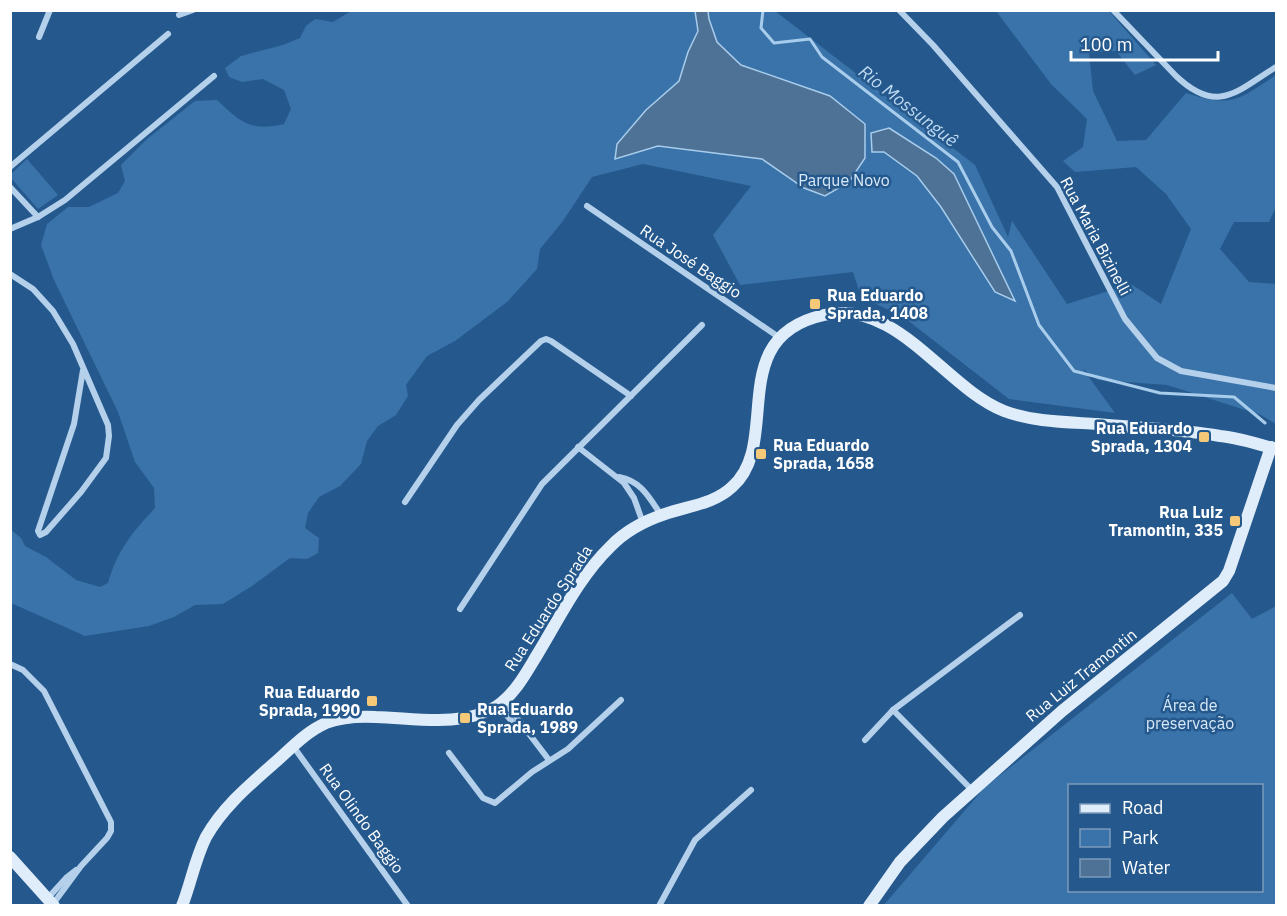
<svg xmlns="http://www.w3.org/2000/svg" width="1287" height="916" font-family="'IBM Plex Sans',sans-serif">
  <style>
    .green { fill: #3973a9; fill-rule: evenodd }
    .water { fill: #4e7296; stroke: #a8cceb; stroke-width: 1.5 }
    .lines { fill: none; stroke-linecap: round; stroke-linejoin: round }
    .stream { stroke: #a8cceb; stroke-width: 3 }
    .street { stroke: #b4d0eb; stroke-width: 6 }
    .secondary { stroke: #dfecf9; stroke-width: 12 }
    .poi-dot { fill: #f5c977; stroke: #25598d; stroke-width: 2 }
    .labels { text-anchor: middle; stroke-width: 5; stroke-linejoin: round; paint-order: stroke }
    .park-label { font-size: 16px; fill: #d8e9f8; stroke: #25598d }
    .street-label { font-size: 16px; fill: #fff; stroke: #25598d }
    .poi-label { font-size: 16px; font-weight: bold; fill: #fff; stroke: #25598d; text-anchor: start }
    .water-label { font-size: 18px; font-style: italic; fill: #bfdaf2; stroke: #25598d }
  </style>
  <rect width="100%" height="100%" fill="#25598d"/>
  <g class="green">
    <path d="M1108 10 1156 65 1135 75 1116 51 1089 53 1093 91 1117 141 1146 140 1186 93C1232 108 1238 100 1276 75V207L1269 222H1234L1220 249 1249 282 1276 284V424L1261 415 1167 385 1098 380 1083 369 1115 413 1009 399 902 316 861 297 853 272 740 285 713 235 751 186 643 164 592 177 563 221 540 249 537 269 507 302 455 341 427 356 406 385 408 396 396 415 378 426 367 441 361 464 340 486 319 497 308 513 305 528 319 538 318 553 307 559 290 558 252 586 223 604 195 605 174 617 149 626 85 636 11 603V530L21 538 25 546 46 557 76 580 100 587 108 583C118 549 132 533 155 508L154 488 135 462 118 412 54 280 41 245 47 224 68 207H89L118 193 125 181 121 165 147 139 195 101 217 100C240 122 251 132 284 124L291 109 284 90 263 79 242 82 229 77 225 68 241 56 283 45 300 38 306 26 315 19 333 22 351 11H775L975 165 1008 237 1012 221 1067 304 1131 284 1161 304 1191 229 1166 194 1136 167 1075 172 1063 161 1083 147 1087 119 1051 84 996 11Z"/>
    <polygon points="27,159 58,195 38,209 11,178 11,174"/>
    <path d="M1232 593 1252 619 1276 606V905L883 906 985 787ZM1070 786H1262V890H1070Z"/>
  </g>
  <g class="water">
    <polygon points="695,11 708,11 709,19 717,42 741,65 830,96 865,124 865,158 849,182 825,196 804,188 762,159 658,146 615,159 617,144 646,110 679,81 688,52 698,31"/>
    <polygon points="889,128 936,158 954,174 1015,301 995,292 941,207 917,176 884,152 872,152 871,133"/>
  </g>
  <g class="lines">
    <polyline class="stream" points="763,10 761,28 774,43 810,39 822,57 958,162 992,227 1011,251 1039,325 1074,371 1160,393 1234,397 1265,423"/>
    <g class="street">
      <polyline points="899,10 933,45 1057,187 1125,319 1157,358 1181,371 1276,388"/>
      <path d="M1113 10 1176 76C1218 116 1238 90 1276 67"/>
      <polyline points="179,15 193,10"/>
      <polyline points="39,37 50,10"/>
      <polyline points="10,167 168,34"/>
      <polyline points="10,187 38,217"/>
      <polyline points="587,206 780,338"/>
      <polyline points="10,229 38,217 65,200 214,76"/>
      <polyline points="10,274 33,289 53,311 73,344 108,425 109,436 106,458 81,492 46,532 40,535 38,531 74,424 83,370"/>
      <polyline points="578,447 624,483 634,498 643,523"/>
      <path d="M619 477C641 481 649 497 661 515"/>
      <polyline points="405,502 457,425 479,400 541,341 546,339 551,341 631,396"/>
      <polyline points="460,609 542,484 702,325"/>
      <polyline points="10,664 23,670 44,691 111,822 111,831 107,838 81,866 53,904"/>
      <polyline points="504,701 549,760"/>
      <polyline points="498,705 520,731 526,732"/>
      <polyline points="893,710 972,790"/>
      <polyline points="865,740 893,710 1020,615"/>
      <polyline points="293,746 408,906"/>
      <polyline points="449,753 483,798 495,803 532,772 568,749 621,700"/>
      <polyline points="47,899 67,877 76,870"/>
      <polyline points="659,906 695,840 751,790"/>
    </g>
    <g class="secondary">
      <polyline points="10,857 54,906"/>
      <path d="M182 906C191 883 195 859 206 837 224 805 253 782 280 758 294 745 308 731 326 723 342 717 359 716 376 717 416 718 461 728 497 706 515 694 526 673 537 655 559 619 579 577 610 547 625 531 644 521 665 514 688 506 714 504 732 487 783 443 723 337 824 315 897 298 945 388 1004 411 1033 422 1067 422 1097 424 1138 428 1180 429 1220 436 1239 438 1258 444 1276 449"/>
      <polyline points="869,906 900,862 943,817 1062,711 1223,581 1229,571 1271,447"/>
    </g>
  </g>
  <g class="poi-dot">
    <rect x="809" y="298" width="12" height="12" rx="3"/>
    <rect x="1198" y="431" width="12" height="12" rx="3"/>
    <rect x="755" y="448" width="12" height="12" rx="3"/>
    <rect x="1229" y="515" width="12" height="12" rx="3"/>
    <rect x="366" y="695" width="12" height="12" rx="3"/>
    <rect x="459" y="712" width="12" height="12" rx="3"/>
  </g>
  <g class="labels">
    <g class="park-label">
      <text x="844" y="186">Parque Novo</text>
      <text x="1190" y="711">Área de<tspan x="1190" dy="18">preservação</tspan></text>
    </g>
    <g class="street-label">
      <text transform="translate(1096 236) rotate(62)" y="6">Rua Maria Bizinelli</text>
      <text transform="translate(691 261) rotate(34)" y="6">Rua José Baggio</text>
      <text transform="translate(548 608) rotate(-57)" y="6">Rua Eduardo Sprada</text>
      <text transform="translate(1081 675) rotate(-39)" y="6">Rua Luiz Tramontin</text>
      <text transform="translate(362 818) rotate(54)" y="6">Rua Olindo Baggio</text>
    </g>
    <g class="poi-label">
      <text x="827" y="301">Rua Eduardo<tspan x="827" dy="18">Sprada, 1408</tspan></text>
      <text x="1192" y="434" text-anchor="end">Rua Eduardo<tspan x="1192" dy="18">Sprada, 1304</tspan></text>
      <text x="773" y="451">Rua Eduardo<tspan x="773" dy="18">Sprada, 1658</tspan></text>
      <text x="1223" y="518" text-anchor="end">Rua Luiz<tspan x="1223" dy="18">Tramontin, 335</tspan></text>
      <text x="360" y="698" text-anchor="end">Rua Eduardo<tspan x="360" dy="18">Sprada, 1990</tspan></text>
      <text x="477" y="715">Rua Eduardo<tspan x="477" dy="18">Sprada, 1989</tspan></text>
    </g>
    <g class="water-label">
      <text transform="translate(908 106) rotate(38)" y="6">Rio Mossunguê</text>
    </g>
  </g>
  <rect width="1287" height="916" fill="none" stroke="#ffffff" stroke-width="24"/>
  <rect x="1068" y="784" width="195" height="108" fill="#25598d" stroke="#7c9bbb" stroke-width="1.5"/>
  <rect x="1080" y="804" width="30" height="9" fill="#dfecf9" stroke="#7c9bbb" stroke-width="1.5"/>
  <text x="1122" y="814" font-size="18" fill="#ffffff">Road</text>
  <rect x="1080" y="829" width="30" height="18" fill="#3973a9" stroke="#7c9bbb" stroke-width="1.5"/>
  <text x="1122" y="844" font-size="18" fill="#ffffff">Park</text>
  <rect x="1080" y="859" width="30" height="18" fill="#4e7296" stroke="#7c9bbb" stroke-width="1.5"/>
  <text x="1122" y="874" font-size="18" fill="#ffffff">Water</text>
  <path d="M1071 51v9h147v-9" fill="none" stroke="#ffffff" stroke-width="3"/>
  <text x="1080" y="51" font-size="18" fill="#ffffff" stroke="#25598d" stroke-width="4.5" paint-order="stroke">100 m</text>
</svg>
